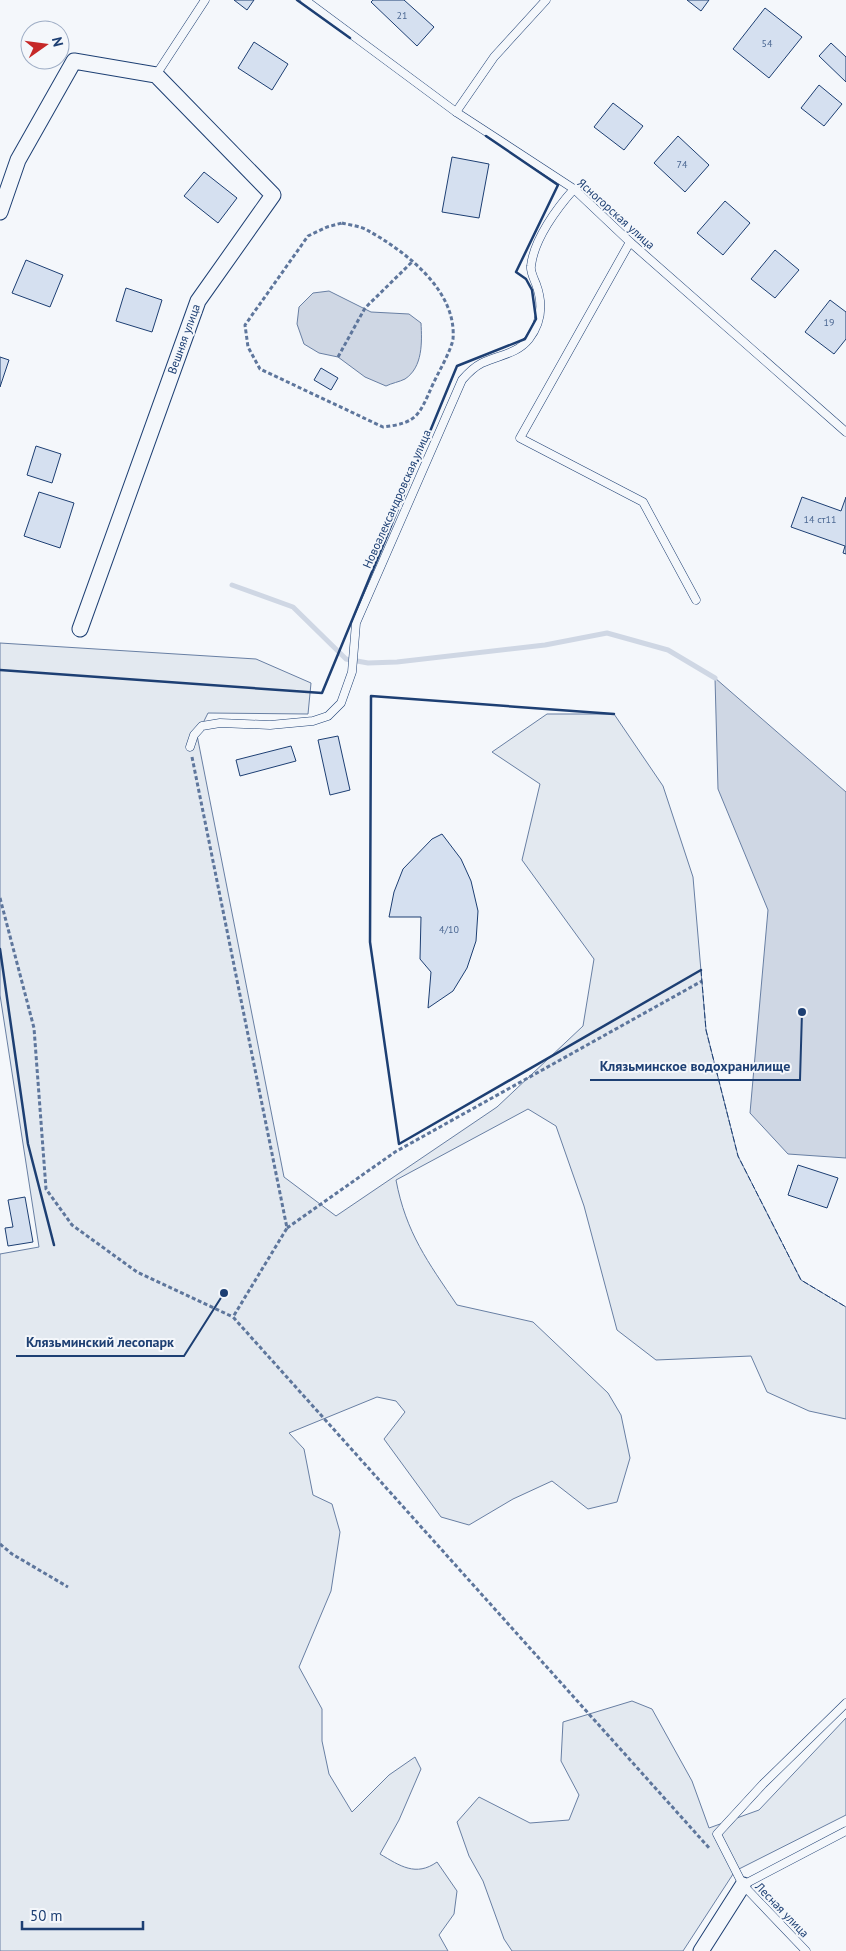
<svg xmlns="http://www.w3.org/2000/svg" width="846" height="1951" font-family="'PT Sans',sans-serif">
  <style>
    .green { fill: #e3e9f0; stroke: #687fa3 }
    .water { fill: #cfd7e4; stroke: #687fa3 }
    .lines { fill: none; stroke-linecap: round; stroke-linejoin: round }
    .stream { stroke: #cfd7e4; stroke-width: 5 }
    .building { fill: #d5e0f0; stroke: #1d3f73 }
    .service-casing { stroke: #1d3f73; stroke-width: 9 }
    .minor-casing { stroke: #1d3f73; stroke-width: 17 }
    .path { stroke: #5e769c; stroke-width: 3; stroke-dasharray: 4 2.5; stroke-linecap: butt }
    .service { stroke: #f4f7fb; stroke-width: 8 }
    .minor { stroke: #f4f7fb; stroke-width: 15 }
    .fence { stroke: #1d3f73; stroke-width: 1; stroke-dasharray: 6 2.5; stroke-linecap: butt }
    .wall { stroke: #1d3f73; stroke-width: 2.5 }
    .labels { text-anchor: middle; stroke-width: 4; stroke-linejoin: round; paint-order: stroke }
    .number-label { font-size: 10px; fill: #4b6792 }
    .street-label { font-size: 12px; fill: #1d3f73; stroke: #f4f7fb }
    .leader { fill: none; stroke: #1d3f73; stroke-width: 2 }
    .callout-dot { fill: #1d3f73; stroke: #f4f7fb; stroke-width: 2 }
    .callout-label { font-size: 14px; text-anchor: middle; font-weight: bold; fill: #1d3f73; stroke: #f4f7fb; stroke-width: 4; stroke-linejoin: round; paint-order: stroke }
  </style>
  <rect width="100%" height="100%" fill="#f4f7fb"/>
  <g class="green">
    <path d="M0 643 256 659 311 683 308 714 208 713 197 735 284 1177 336 1216 497 1107 583 1026 594 959 522 860 540 784 492 752 547 714H614L663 786 693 877 706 1030 738 1156 801 1280 846 1307V1419L809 1411 767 1392 751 1356 656 1360 617 1330 584 1206 556 1126 528 1109 396 1180C406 1233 428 1262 457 1305L533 1322 608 1393 621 1415 630 1458 617 1502 588 1509 552 1481 513 1499 469 1525 441 1517 384 1439 405 1412 396 1401 377 1397 289 1433 304 1449 313 1495 332 1504 340 1532 331 1591 299 1667 322 1709V1741L329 1774 352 1812 389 1775 415 1757 421 1769 399 1820 380 1854C400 1866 416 1877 437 1862L457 1891 454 1914 439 1935 448 1951H0V1254L39 1247 0 995Z"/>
    <polygon points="632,1701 652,1709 692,1781 709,1828 759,1810 846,1718 846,1815 735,1871 683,1951 512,1951 504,1939 483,1881 469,1856 457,1822 479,1797 530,1823 569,1820 579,1795 561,1761 563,1722"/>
  </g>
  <g class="water">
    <path d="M329 291 371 312 409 314 421 323C422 342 423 367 405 379 399 382 392 383 386 386L365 377 338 357 319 353 304 344 297 324 299 307 313 293Z"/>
    <polygon points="715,678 846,792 846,1158 788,1154 750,1113 768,910 718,789"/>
  </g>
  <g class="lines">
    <polyline class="stream" points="232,585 293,607 346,659 368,663 397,662 545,645 607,633 668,650 715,678"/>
  </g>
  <g class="building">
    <polygon points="234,0 254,0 247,10"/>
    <polygon points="373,0 404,0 434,27 417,46 371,2"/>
    <polygon points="687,0 709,0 701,11"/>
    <polygon points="765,8 802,37 769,78 733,49"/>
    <polygon points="254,42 288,64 272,90 238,68"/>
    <polygon points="831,43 846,57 846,82 819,56"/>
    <polygon points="819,85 842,104 824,126 801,108"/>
    <polygon points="613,103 643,126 624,150 594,127"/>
    <polygon points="678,136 709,165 685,192 654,163"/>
    <polygon points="452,157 489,164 479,218 442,212"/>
    <polygon points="204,172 237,198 218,223 184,196"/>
    <polygon points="725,201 750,223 723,255 697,233"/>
    <polygon points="775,250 799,270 775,298 751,279"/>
    <polygon points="26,260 63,275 50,307 12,293"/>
    <polygon points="126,288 162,300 152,332 116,321"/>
    <polygon points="830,300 846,312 846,339 834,354 805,332"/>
    <polygon points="0,357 9,360 0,387"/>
    <polygon points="321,368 338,378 331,390 314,380"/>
    <polygon points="36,446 61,454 52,483 27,475"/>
    <polygon points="39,492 74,503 60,548 24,536"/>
    <polygon points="802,497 841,511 846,497 846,554 843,553 845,546 791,527"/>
    <polygon points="338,736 350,790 330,795 318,740"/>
    <polygon points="291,746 296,761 240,776 236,760"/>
    <polygon points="442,834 461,859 471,881 478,911 476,941 467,968 453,991 428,1008 431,972 420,959 421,917 389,917 394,892 403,869 432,839"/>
    <polygon points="798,1165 838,1178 827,1208 788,1195"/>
    <polygon points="25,1197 33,1242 8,1246 5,1228 13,1227 8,1200"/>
  </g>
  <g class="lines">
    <g class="service-casing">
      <g id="service">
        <polyline points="305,0 456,112 574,189 630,242 846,432"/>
        <polyline points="156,75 205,0"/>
        <polyline points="456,112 494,57 546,0"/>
        <polyline points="630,242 520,438 643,502 696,600"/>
        <path d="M190 747 194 735 202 726 220 723 270 725 313 721 328 716 341 703 352 672 356 623 462 380C468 373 474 367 482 363 499 355 517 354 529 339 542 322 543 303 536 284 534 279 530 271 531 266 534 239 557 208 574 189"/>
        <polyline points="743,1885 846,1831"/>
        <polyline points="806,1951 743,1885 717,1834 763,1784 846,1703"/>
      </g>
    </g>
    <g class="minor-casing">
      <g id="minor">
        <polyline points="0,212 18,160 74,61 156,75 273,195 198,301 80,629"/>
        <polyline points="701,1951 743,1885"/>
      </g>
    </g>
    <g class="path">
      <path d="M342 223C350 225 360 226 367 230 405 251 457 290 453 339 451 351 438 373 433 384 419 415 418 423 383 427L260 369 248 347 245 325 308 236 327 227Z"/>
      <polyline points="338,357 365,308 412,262"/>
      <polyline points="192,757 287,1228 233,1317 710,1849"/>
      <polyline points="0,898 34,1028 46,1189 72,1225 137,1272 233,1317"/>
      <polyline points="287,1228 395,1152 702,981"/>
      <polyline points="0,1544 12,1554 68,1587"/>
    </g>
    <use href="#service" class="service"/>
    <use href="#minor" class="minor"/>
    <polyline class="fence" points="701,970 706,1030 738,1156 801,1280 846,1307"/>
    <g class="wall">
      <polyline points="297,0 350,38"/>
      <polyline points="0,670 322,693 457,366 525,339 536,319 532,290 526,279 516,272 558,185 486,136"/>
      <polyline points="614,714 371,696 370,942 399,1144 701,970"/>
      <polyline points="0,949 28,1144 54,1245"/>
    </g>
  </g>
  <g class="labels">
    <g class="number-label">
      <text x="402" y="19">21</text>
      <text x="767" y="47">54</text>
      <text x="682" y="168">74</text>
      <text x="829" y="326">19</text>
      <text x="820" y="523">14 ст11</text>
      <text x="449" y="933">4/10</text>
    </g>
    <g class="street-label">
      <text transform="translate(616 214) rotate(42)" y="4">Ясногорская улица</text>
      <text transform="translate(184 339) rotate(-70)" y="4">Вешняя улица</text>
      <text transform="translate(397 499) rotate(-66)" y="4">Новоалександровская улица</text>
      <text transform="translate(782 1910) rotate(46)" y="4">Лесная улица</text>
    </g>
  </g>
  <path class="leader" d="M802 1012L800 1080H590M224 1293L184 1356H16"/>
  <g class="callout-dot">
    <circle cx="802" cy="1012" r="5"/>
    <circle cx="224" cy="1293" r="5"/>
  </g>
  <g class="callout-label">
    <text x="695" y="1071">Клязьминское водохранилище</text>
    <text x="100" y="1347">Клязьминский лесопарк</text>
  </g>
  <g transform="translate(45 45) rotate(76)"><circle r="24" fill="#f4f7fb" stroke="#9eadc5"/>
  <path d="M0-4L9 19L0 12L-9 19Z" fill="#c62828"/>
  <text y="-8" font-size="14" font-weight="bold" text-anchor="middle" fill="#1d3f73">N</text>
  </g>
  <path d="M22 1921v8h121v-8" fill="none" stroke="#1d3f73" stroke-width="2.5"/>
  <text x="30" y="1921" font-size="15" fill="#1d3f73" stroke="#f4f7fb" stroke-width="4" paint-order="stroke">50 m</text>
</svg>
